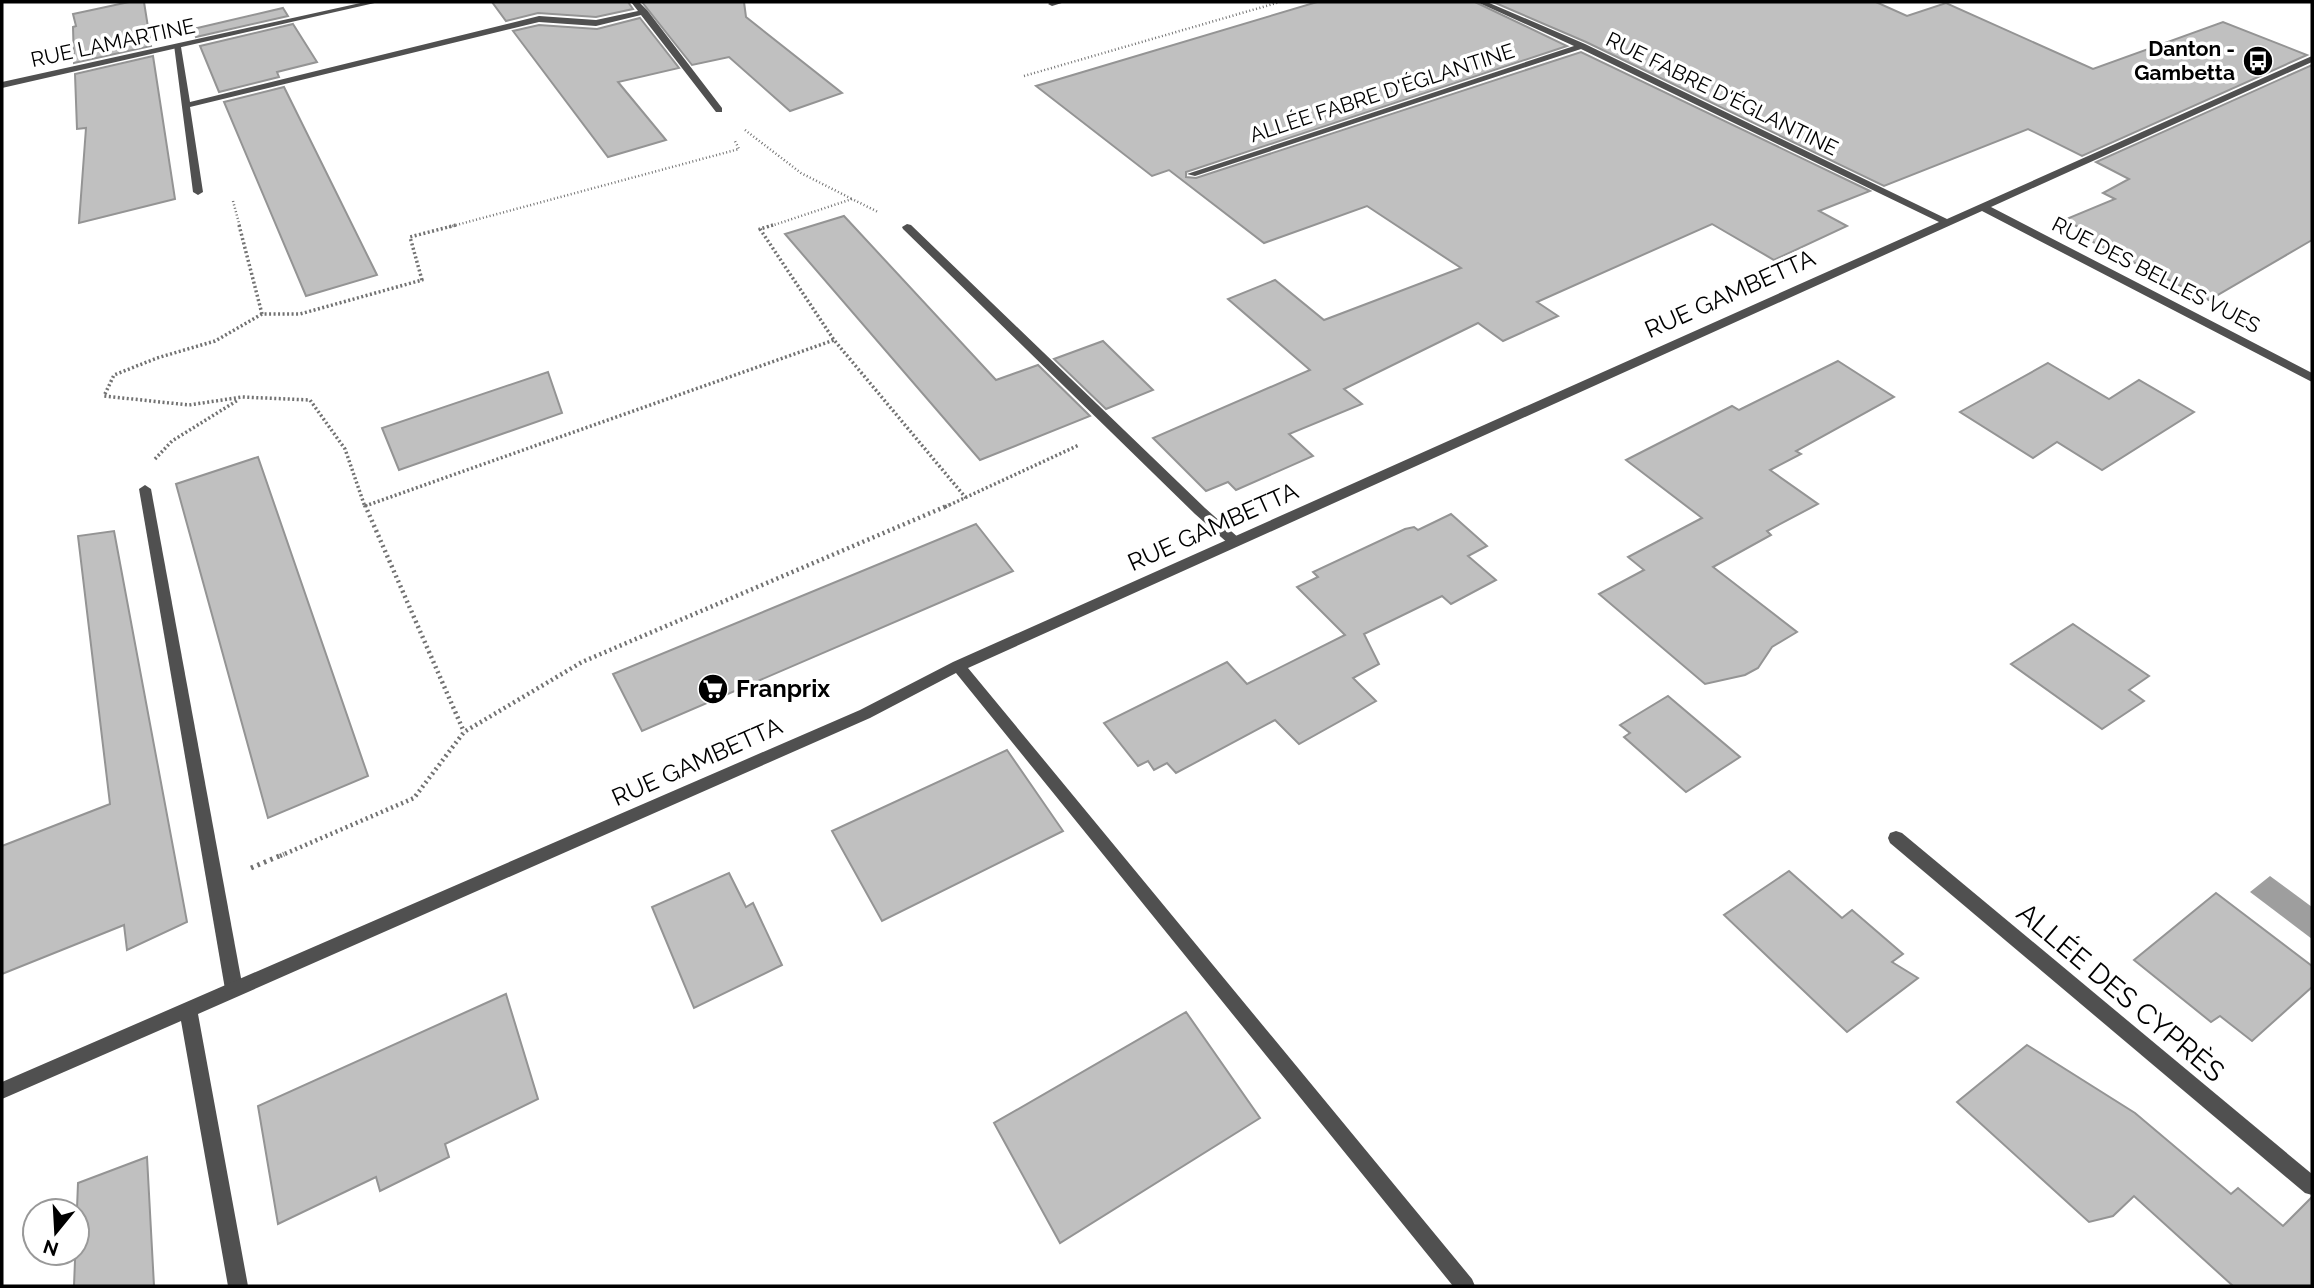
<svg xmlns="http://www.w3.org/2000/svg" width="2314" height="1288" font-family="Raleway,sans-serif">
<rect width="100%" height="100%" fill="#fff"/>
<polygon fill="#9e9e9e" points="2270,876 2312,907 2312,939 2250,892"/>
<g fill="#c0c0c0" stroke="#949494" stroke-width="2">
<polygon points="129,2 144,2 151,46 74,63 73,27 76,26 73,14"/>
<polygon points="492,2 628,2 633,9 596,17 538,13 506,21"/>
<polygon points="642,2 744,2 746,17 842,93 790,111 729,57 692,65"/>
<polygon points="1317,2 1475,2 1567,46 1186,172 1186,177 1196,178 1581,52 1870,191 1819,211 1847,226 1774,260 1712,224 1537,302 1558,316 1503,341 1478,323 1344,389 1362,404 1289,434 1313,456 1236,490 1228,482 1206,491 1153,438 1310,370 1228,299 1275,280 1324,320 1461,268 1367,206 1264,243 1169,170 1152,176 1036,86"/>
<polygon points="1493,2 1876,2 1907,16 1946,3 2093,69 2223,22 2307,55 2082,156 2028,129 1884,186 1586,42"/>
<polygon points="283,8 288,16 196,37 193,29"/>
<polygon points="640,18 679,68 618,82 666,140 608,157 513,31 539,25 597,29"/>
<polygon points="293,24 317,62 277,72 279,77 219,92 200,46"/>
<polygon points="153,56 175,199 79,223 86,128 77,129 75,74"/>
<polygon points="2312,65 2312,240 2209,300 2085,238 2093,234 2064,220 2115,199 2103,193 2129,179 2096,162"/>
<polygon points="284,87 377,275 306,296 224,102"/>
<polygon points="844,216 996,380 1038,365 1090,416 980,460 785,234"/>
<polygon points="1103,341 1153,390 1106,409 1054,359"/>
<polygon points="1838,361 1894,397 1796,451 1801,454 1770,470 1818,504 1767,531 1771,535 1713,567 1797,632 1772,647 1758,668 1745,675 1705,684 1599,594 1644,570 1628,557 1702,518 1626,460 1732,406 1739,410"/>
<polygon points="2048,363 2109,399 2139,380 2194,412 2102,470 2057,442 2033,458 1960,412"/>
<polygon points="548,372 562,413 399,470 382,428"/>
<polygon points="258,457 368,776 268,818 176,484"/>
<polygon points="1451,514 1487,546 1468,556 1496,580 1451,604 1442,596 1364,634 1379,664 1353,678 1376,701 1299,744 1275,720 1176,773 1167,763 1154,770 1148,761 1138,766 1104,723 1227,662 1247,684 1345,635 1297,587 1318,577 1313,572 1405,529 1414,527 1418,530"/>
<polygon points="976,524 1013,571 642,731 613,674"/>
<polygon points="114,531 187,922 127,950 124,925 2,974 2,846 110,804 78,536"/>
<polygon points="2073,624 2149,676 2129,690 2144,701 2102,729 2011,664"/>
<polygon points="1668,696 1740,757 1686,792 1624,737 1630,733 1620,725"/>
<polygon points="1007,750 1063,831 882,921 832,831"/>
<polygon points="1789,871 1842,918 1852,910 1903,954 1892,962 1918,978 1847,1032 1724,915"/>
<polygon points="729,873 746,907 753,903 782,965 694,1008 652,907"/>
<polygon points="2216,893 2312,966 2312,987 2252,1041 2220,1016 2211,1022 2134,960"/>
<polygon points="506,994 538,1099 445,1144 449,1157 380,1191 376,1177 278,1224 258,1106"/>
<polygon points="1186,1012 1260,1118 1060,1243 994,1123"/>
<polygon points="2027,1045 2135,1113 2231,1194 2238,1188 2283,1226 2312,1197 2312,1286 2233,1286 2134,1196 2113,1216 2089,1222 1957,1102"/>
<polygon points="147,1157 154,1286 74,1286 78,1183"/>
</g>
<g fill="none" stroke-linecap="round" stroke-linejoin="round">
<g stroke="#727272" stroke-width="2.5" stroke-dasharray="1 2.5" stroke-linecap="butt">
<polyline points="1024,76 1280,2"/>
<polyline points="745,130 801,173 852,199"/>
<polyline points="233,201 240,227"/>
<polyline points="449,227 739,149 734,139"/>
<polyline points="768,227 852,199 878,212"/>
</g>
<g stroke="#727272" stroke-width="3.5" stroke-dasharray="2 2.5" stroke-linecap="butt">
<polyline points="239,225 262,314 300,314 422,280 410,237 456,225"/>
<polyline points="773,225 760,229 834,340 966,498"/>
<polyline points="262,314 215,341 157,358 114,375 104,396 189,405 242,397 310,400 345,449 365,507"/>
<polyline points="155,459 172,441 238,400"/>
<polyline points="365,506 834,340"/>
<polyline points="945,507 1079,445"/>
</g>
<g stroke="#727272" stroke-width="4.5" stroke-dasharray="2 3.5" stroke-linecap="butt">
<polyline points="365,505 464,732"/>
<polyline points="280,856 414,798 464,732 582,662 949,505"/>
</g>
<polyline stroke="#727272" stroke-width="5" stroke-dasharray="2.5 4.5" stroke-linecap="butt" points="251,868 284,854"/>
<g fill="#505050" fill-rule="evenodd">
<polygon points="631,2 639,2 647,10 722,108 722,112 716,112 641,15 596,26 539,22 190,107 203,192 198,195 193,192 174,45 181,47 190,102 539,16 596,20 638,11"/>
<polygon points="907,224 911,225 1205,508 1240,539 1242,542 1240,545 1230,545 1195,514 903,229 902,227"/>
<polygon points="145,485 151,489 243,989 240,994 234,997 228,994 225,989 139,489"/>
</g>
<g fill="#505050" fill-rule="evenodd">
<polygon points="365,2 379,2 2,88 2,82"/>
<polygon points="1051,2 1065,2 1052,6 1048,4"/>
<polygon points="1477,2 1487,2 1585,44 1947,219 2312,56 2312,62 1991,207 2312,373 2312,382 1982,211 968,668 1472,1279 1475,1286 1453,1286 956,673 870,718 198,1014 248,1286 228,1286 181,1021 2,1099 2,1082 860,710 953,662 1939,222 1581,49 1195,176 1187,174 1574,46"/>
<polygon points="1896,831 1902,833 2312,1174 2312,1195 2305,1193 1890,843 1888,838 1890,833"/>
</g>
</g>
<defs>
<g id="bus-disc" transform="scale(1.575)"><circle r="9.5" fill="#000" stroke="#fff"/><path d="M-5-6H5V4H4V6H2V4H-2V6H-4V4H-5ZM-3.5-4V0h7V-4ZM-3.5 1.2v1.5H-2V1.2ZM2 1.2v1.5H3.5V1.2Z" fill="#fff"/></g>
<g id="supermarket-disc" transform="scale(1.575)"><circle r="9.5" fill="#000" stroke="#fff"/><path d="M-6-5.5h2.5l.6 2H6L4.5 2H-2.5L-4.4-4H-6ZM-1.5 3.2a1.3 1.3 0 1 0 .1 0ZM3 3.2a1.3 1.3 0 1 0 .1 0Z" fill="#fff"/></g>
</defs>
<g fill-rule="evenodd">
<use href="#bus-disc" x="2258" y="61"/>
<use href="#supermarket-disc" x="713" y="689"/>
</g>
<g text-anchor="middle" stroke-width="7" stroke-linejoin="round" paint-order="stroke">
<g font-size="21" fill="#000" stroke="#fff">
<text transform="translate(113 43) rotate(-12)" y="7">RUE LAMARTINE</text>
<text transform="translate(1382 93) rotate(-18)" y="7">ALLÉE FABRE D'ÉGLANTINE</text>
<text transform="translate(1722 94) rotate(26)" y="7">RUE FABRE D'ÉGLANTINE</text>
<text transform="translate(2156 275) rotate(27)" y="7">RUE DES BELLES VUES</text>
</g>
<g font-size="21" font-weight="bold" fill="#000" stroke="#fff" text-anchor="end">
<text x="2235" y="56">Danton -<tspan x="2235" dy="24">Gambetta</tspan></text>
</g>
<g font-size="24" fill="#000" stroke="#fff">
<text transform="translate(1730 294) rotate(-24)" y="8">RUE GAMBETTA</text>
<text transform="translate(1213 527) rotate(-24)" y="8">RUE GAMBETTA</text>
<text transform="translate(697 762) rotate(-24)" y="8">RUE GAMBETTA</text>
</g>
<g font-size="24" font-weight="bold" fill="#000" stroke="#fff" text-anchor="start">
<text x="736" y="697">Franprix</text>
</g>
<g font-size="28" fill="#000" stroke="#fff">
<text transform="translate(2121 992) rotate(40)" y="10">ALLÉE DES CYPRÈS</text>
</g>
</g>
<rect width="2314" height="1288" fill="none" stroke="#000000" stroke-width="7"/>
<g transform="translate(56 1232) rotate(198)"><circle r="33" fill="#ffffff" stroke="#999999" stroke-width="2"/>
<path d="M0-5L12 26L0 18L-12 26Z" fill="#000000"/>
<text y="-10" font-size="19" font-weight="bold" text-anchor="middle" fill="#000000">N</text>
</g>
</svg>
